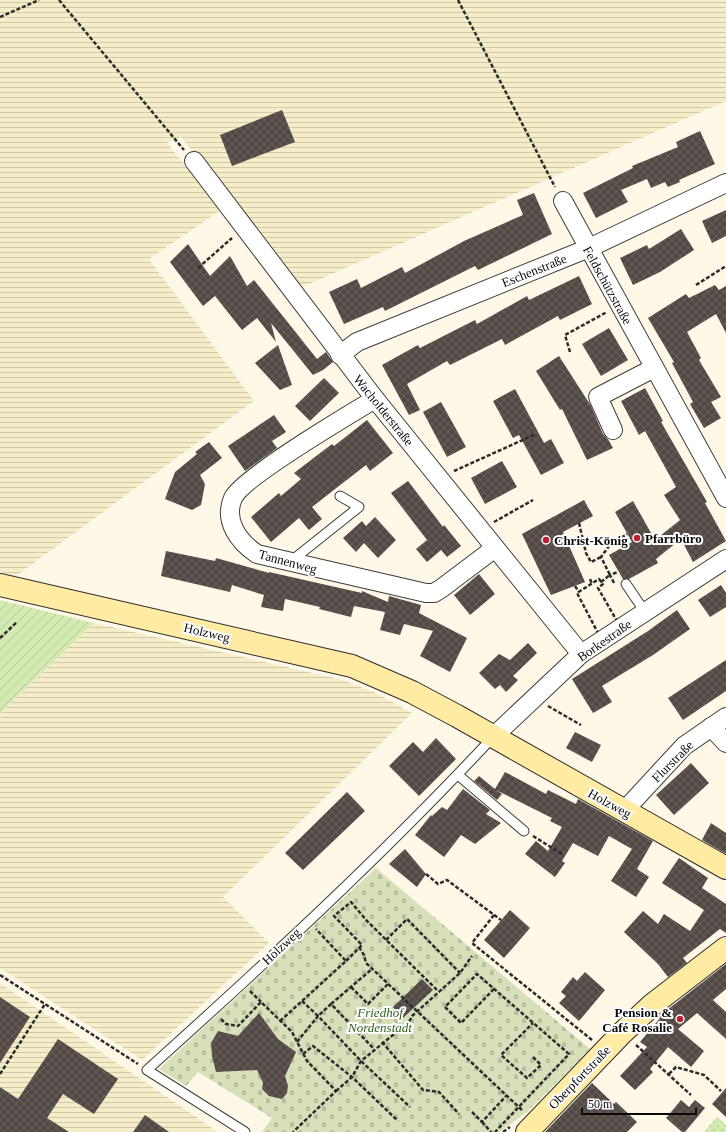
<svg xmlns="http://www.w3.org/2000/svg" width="726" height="1132" font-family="'Times New Roman',serif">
<defs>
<pattern id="farmland-rules" width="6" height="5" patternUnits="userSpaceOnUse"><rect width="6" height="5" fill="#f5edc7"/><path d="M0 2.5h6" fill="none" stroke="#d1caaa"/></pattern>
<pattern id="grass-dots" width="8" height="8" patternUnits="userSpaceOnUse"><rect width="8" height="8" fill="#d3eab0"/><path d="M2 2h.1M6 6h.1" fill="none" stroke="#b4c796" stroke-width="1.8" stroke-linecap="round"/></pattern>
<pattern id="cemetery-stones" width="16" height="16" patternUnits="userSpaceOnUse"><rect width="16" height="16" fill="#d7e0b9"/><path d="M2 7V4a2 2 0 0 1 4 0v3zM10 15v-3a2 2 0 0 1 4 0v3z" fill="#b7bf9e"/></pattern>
<pattern id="garden-furrows" width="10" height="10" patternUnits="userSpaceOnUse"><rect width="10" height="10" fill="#d3eab0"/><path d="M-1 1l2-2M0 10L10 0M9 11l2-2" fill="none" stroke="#b4c796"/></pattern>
<pattern id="building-cross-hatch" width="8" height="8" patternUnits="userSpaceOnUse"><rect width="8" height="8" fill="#534a46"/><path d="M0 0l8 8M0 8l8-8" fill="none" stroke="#67605c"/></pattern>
</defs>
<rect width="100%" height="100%" fill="#fff8e7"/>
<g fill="url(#farmland-rules)">
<polygon points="0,0 726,0 726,101 300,288 181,137 167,143 221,210 149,259 254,401 16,576 0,572"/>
<polygon points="94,623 343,680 378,694 412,713 223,897 269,943 142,1060 0,968 0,713"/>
<polygon points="0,983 218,1132 0,1132"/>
</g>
<polygon fill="url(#grass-dots)" points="717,1117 726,1125 726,1132 704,1132"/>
<polygon fill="url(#cemetery-stones)" points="376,868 590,1049 528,1111 500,1132 262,1132 272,1118 198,1072 186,1086 159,1069"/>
<polygon fill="url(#garden-furrows)" points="0,600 94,623 0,713"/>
<g fill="url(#building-cross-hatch)">
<polygon points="282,110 295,142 232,166 220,135"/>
<polygon points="700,131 715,164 679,180 680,182 668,187 665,182 651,188 647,179 621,190 628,202 596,218 583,193 633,168 632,166 678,147 676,142"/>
<polygon points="534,193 552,234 478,270 475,266 385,311 383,307 344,324 329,292 357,279 361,288 402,267 405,273 464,241 523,215 517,200"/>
<polygon points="726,210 726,236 712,243 702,221"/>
<polygon points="681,229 694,250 660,272 633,285 620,258 647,245 649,249"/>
<polygon points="188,244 210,276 230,256 247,286 254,280 317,359 326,352 333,362 323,370 313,375 271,323 276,342 257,318 242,330 215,296 203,306 170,262"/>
<polygon points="579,276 592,304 560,320 558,316 505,345 502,339 450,365 447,361 407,384 420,410 409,415 382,365 418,345 420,348 475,320 477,324 527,296 529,300"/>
<polygon points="715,285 719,290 726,286 726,333 716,314 687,332 701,358 699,360 721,397 711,402 721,418 704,428 690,404 693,402 672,363 674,362 648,318 686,294 689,298"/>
<polygon points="609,328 628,360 601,376 582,344"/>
<polygon points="278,345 292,385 280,390 255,363"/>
<polygon points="559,356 591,406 603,434 608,439 613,448 587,460 562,409 560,410 536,371"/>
<polygon points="324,378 339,393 310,421 295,406"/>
<polygon points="645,388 663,421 661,422 707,502 705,503 726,541 693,562 681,539 656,559 658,563 629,579 623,579 609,555 632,542 615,512 633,501 655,540 680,520 664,495 676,487 645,431 639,435 621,401"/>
<polygon points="515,389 544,443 551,439 564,463 541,475 519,435 513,438 493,401"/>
<polygon points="441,402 466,447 447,457 423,412"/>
<polygon points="274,415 286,432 272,441 277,448 245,471 228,446"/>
<polygon points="367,420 393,453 370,471 366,465 312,507 322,519 309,530 299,518 271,542 251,517 279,493 281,496 301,479 294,473 332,444 334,446"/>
<polygon points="209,442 222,458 200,475 205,484 201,505 192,510 165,499 175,472 197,454 195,452"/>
<polygon points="502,461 517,487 485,504 471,478"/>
<polygon points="408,481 443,527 444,525 461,546 447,557 441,550 427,562 416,549 427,540 391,493"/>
<polygon points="584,500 593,516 563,532 585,582 551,595 522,534"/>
<polygon points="375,517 396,540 378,558 364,543 356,552 343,538 362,521 366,526"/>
<polygon points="166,551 215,561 216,558 269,573 269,572 362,593 362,591 388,602 389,596 421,605 419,613 467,638 450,672 420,656 433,631 404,624 400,635 380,630 385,612 354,606 351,617 319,609 320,607 285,599 283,611 261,607 264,595 232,585 230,592 161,576"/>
<polygon points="479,574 495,594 470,615 454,595"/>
<polygon points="721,585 726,593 726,607 710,617 698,600"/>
<polygon points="677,610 690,629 653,655 602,686 612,702 593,713 572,679 648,631"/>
<polygon points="528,643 537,653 513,676 518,680 506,692 500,685 495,689 479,673 499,654 510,660"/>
<polygon points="726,660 726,691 683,720 668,698"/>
<polygon points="575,732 601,745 592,762 566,748"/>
<polygon points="436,738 456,759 419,796 389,766 413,742 423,752"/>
<polygon points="691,763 709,783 674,815 656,795"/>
<polygon points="505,772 546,794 548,790 576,804 578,799 653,841 637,869 649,877 636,897 611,881 632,849 609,836 598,856 573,843 562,861 565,863 555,877 525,854 536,841 548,851 562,827 550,821 552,818 496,790 502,794 497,800 474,781 479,776 495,789"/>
<polygon points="463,789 490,810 486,814 501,823 475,844 461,835 444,857 415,835 431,815 432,816 442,807 447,810"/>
<polygon points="347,792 365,811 303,870 285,853"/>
<polygon points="711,823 726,833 726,854 702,840"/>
<polygon points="405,849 426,874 417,887 389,864"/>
<polygon points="679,858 708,878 702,888 726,904 726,933 720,929 683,958 687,963 668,977 658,964 624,932 643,911 658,924 664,914 690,931 704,910 662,883"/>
<polygon points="510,910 530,928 504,958 484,940"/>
<polygon points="726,964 726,989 713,1000 726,1012 726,1039 697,1013 678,1029 704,1051 691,1067 668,1047 650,1069 653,1072 635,1090 620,1076 647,1047 640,1042 660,1018 658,1017"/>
<polygon points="585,972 605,990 579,1021 559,1003 566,996 561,992 573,977 577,981"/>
<polygon points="422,979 433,990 403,1018 393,1007"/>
<polygon points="0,997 30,1017 0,1063"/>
<polygon points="259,1013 278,1039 296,1052 285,1076 288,1086 287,1093 282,1099 269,1096 262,1089 263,1083 257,1070 216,1072 212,1056 211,1043 218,1031 238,1036"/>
<polygon points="58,1039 118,1079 94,1114 63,1094 47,1118 69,1132 0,1132 0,1087 18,1099"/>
<polygon points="592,1083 614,1104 616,1102 637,1122 627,1132 545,1132"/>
<polygon points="726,1088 726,1117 712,1104"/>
<polygon points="681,1100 689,1107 695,1100 705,1108 685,1132 682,1132 666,1118"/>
<polygon points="145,1115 169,1132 133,1132"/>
</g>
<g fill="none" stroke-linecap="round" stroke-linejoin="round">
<g stroke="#3d3d3d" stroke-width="11">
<g id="lane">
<polyline points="290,562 359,507 340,496"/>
<polyline points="626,584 645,612"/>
<polyline points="458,775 524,831"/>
<path d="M245 1132 147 1070C266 963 384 854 493 737"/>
</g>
</g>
<g stroke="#3d3d3d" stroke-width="20">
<g id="street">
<polyline points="194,161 375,399 581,654"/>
<polyline points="563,201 726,498"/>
<polyline points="340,355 357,342 589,248 726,183"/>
<path d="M375 399C350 414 242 478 233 498 223 521 239 542 257 554L426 593H434L442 588 495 548"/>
<polyline points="613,430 598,397 654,368"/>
<polyline points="711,727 726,743"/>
<polyline points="494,736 581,654 726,559"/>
<polyline points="624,811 684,746 726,717"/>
</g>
</g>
<g stroke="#2c2c2c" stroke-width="24">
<g id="secondary">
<polyline points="0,585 352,666 412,692 457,716 726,868"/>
<polyline points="527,1132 622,1033 652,1005 726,948"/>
</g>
</g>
<g stroke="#2c2c2c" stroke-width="2.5" stroke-dasharray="4 2" stroke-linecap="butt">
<polyline points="59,0 184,150"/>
<polyline points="458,0 555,187"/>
<polyline points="0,17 39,0"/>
<polyline points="198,268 232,238"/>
<polyline points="696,285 726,266"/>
<polyline points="570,352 565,335 607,312"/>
<polyline points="454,471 536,434"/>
<polyline points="494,522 533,500"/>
<polyline points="579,523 586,553 591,562 601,557"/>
<polyline points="590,579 592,584"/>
<polygon points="599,579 603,584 598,588 617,621 598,633 577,593"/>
<polyline points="601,582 610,575 601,557 609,546 627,534"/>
<polyline points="614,583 610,575 618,572"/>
<polyline points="575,586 579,592"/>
<polyline points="0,638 17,622"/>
<polyline points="548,706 581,725"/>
<polyline points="533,836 562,854"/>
<polyline points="426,874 438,884 447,880 501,920"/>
<polyline points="494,915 472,943 592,1040"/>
<polyline points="386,940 407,919 460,973"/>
<polyline points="359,947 364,955 366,963 523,1111"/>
<polyline points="346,961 362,945 334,916 351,902 367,921 438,991"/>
<polyline points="0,975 138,1064"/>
<polyline points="351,987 368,1004 388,984"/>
<polyline points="494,989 461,1023 445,1007 477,974 569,1054 495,1132"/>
<polyline points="250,991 261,1002"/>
<polyline points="302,1001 318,1016 331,1004 374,1049"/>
<polyline points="331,1004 372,969"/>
<polyline points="221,1019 226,1024 238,1026 261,1002 292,1032 307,1061 336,1091 293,1132"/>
<polyline points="280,1021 346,961 316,929"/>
<polyline points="297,1042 318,1016 361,1061 410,1107"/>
<polyline points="382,1042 423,1090 439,1092 459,1114"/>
<polyline points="636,1045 691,1095"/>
<polyline points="303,1054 313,1046 352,1077 398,1121"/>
<polyline points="533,1057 541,1065 527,1078 501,1055 533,1023"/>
<polyline points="0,1074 45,1004"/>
<polyline points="669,1074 676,1067 704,1075 721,1091"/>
<polyline points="336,1091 352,1077 361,1061 409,1022 412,1016 460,973 472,956"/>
<polyline points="472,1112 482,1122 507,1095"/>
<polyline points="482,1122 491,1132"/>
<polyline points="503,1132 510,1127"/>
</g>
<use href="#lane" stroke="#fff" stroke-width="9"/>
<use href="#street" stroke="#fff" stroke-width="18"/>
<use href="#secondary" stroke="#ffeca2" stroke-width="22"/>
</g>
<g fill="#be1e34" stroke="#fff" stroke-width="1.5">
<circle cx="637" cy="538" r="4"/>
<circle cx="546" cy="540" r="4"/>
<circle cx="680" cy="1019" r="4"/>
</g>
<g text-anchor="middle" stroke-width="4" stroke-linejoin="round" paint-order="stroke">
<g font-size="13" fill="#0a0a0a" stroke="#fff">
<text transform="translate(534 270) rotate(-22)" y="5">Eschenstraße</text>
<text transform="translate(608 285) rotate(61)" y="5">Feldschützstraße</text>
<text transform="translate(384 410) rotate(51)" y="5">Wacholderstraße</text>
<text transform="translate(288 561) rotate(15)" y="5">Tannenweg</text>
<text transform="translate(207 632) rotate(13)" y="5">Holzweg</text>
<text transform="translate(604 640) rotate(-35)" y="5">Borkestraße</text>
<text transform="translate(672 761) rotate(-45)" y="5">Flurstraße</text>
<text transform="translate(610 803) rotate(29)" y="5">Holzweg</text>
<text transform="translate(281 946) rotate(-43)" y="5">Holzweg</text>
<text transform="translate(579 1077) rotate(-46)" y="5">Oberpfortstraße</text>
</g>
<g font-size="13" font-weight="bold" fill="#0a0a0a" stroke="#fff" text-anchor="start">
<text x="645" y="543">Pfarrbüro</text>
<text x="554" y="545">Christ-König</text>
<text x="672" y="1017" text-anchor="end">Pension &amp;<tspan x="672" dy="15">Café Rosalie</tspan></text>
</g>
<g font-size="13" font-style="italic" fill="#2f6319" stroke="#fff">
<text x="380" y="1017">Friedhof<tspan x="380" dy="15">Nordenstadt</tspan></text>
</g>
</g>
<path d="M582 1108v6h114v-6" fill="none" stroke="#0a0a0a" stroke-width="2"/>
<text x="588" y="1108" font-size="12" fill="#0a0a0a" stroke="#ffffff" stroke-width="3" paint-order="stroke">50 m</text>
</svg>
